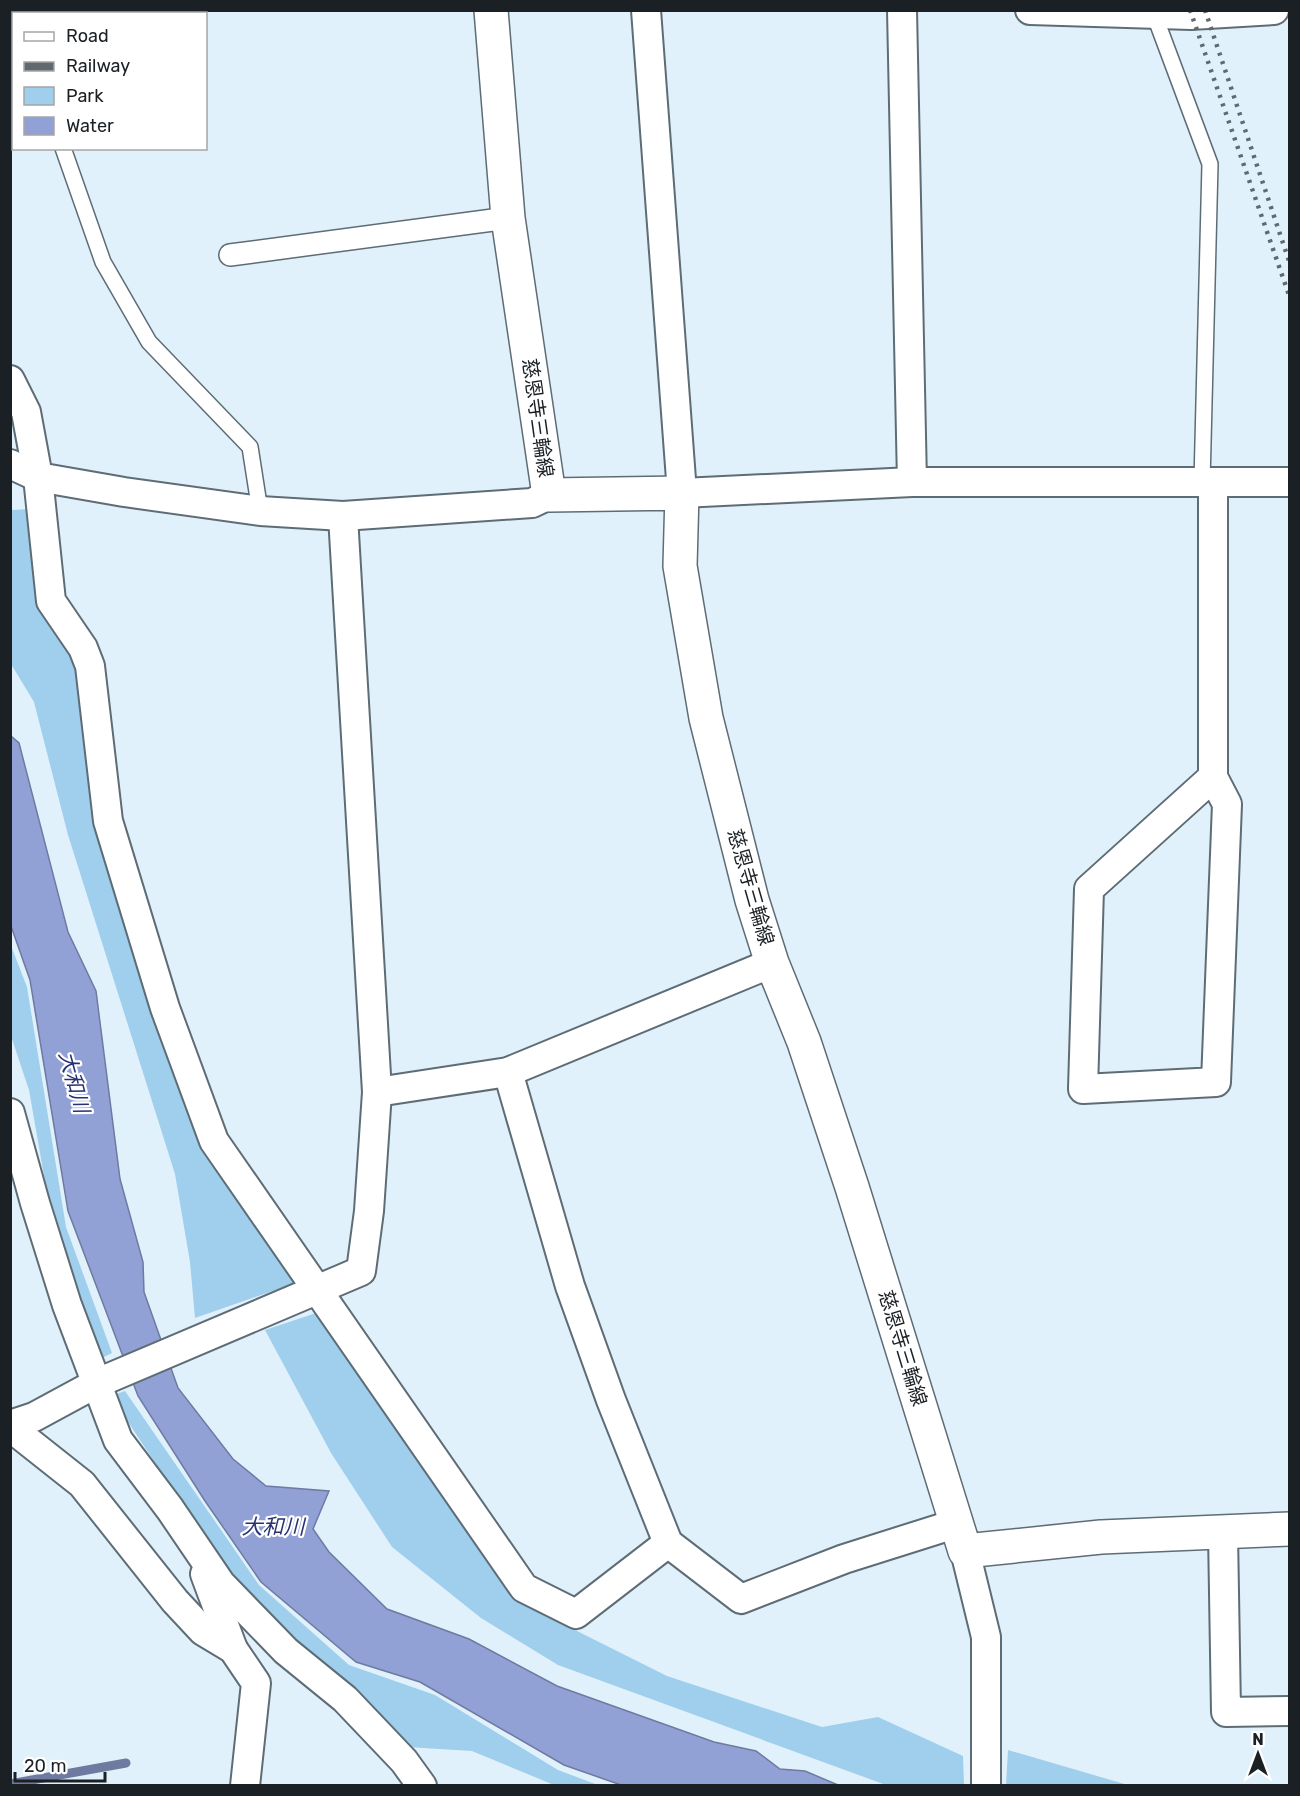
<svg xmlns="http://www.w3.org/2000/svg" width="1300" height="1796" font-family="Rubik,'Noto Sans JP',sans-serif">
<rect width="100%" height="100%" fill="#e1f1fb"/>
<g fill="#9fcfec">
<polygon points="31,509 85,672 201,1140 301,1281 195,1318 190,1262 175,1174 68,835 34,702 11,664 11,510"/>
<polygon points="10,943 27,987 66,1227 112,1353 96,1361 54,1233 29,1090 11,1036"/>
<polygon points="316,1313 516,1597 555,1620 667,1676 822,1727 878,1717 963,1756 964,1785 886,1785 558,1665 481,1618 392,1547 331,1453 265,1330"/>
<polygon points="125,1391 259,1585 349,1665 435,1695 558,1770 598,1785 554,1785 472,1751 407,1747 238,1589 111,1396"/>
<polygon points="1008,1750 1128,1785 1006,1785"/>
</g>
<polygon fill="#92a1d5" stroke="#6e7aa0" stroke-width="1.5" points="11,736 19,743 68,932 96,991 120,1179 143,1262 144,1292 178,1388 233,1459 266,1486 329,1491 313,1529 329,1552 387,1609 469,1639 557,1686 714,1742 756,1751 780,1769 805,1771 838,1785 621,1785 564,1765 420,1682 356,1662 261,1582 205,1501 138,1396 68,1211 30,980 11,926"/>
<g fill="none" stroke-linecap="round" stroke-linejoin="round">
<polyline stroke="#6e7aa0" stroke-width="9" points="10,1784 126,1763"/>
<g stroke="#5e6c75" stroke-width="18">
<g id="service">
<polyline points="56,14 58,10"/>
<polyline points="1154,14 1210,164 1202,482"/>
<polyline points="63,148 103,262 149,342 250,447 260,511"/>
</g>
</g>
<g stroke="#5e6c75" stroke-width="24">
<polyline id="pedestrian" points="230,255 508,218"/>
</g>
<g stroke="#5e6c75" stroke-width="32">
<g id="minor">
<polyline points="646,10 682,493 912,482 1290,482"/>
<polyline points="902,10 912,482"/>
<polyline points="1030,10 1191,15 1274,10"/>
<polyline points="10,380 26,412 38,477 124,492 260,511 343,516 532,503 549,495"/>
<polyline points="10,464 38,477 51,601 83,648 90,666 108,821 165,1008 214,1141 524,1588 576,1614 668,1543"/>
<polyline points="1213,482 1213,777 1227,804 1216,1082 1083,1089 1089,889 1213,777"/>
<polyline points="508,1072 570,1286 611,1400 668,1543 741,1599 844,1559 958,1523"/>
<polyline points="377,1092 508,1072 772,963"/>
<polyline points="10,1113 35,1203 67,1305 118,1440 170,1509 221,1584 286,1651 345,1699 404,1761 422,1786"/>
<polyline points="10,1425 34,1417 95,1384 361,1271 369,1211 377,1092 343,516"/>
<polyline points="10,1427 82,1484 175,1601 203,1631 233,1649 256,1683 245,1786"/>
<polyline points="1223,1533 1226,1712 1290,1711"/>
<polyline points="965,1551 986,1637 986,1786"/>
<polyline points="205,1574 233,1649"/>
</g>
</g>
<g stroke="#5e6c75" stroke-width="36">
<polyline id="secondary" points="491,10 508,218 549,495 682,493 680,566 706,718 752,900 772,963 804,1042 852,1187 965,1551 1101,1537 1290,1529"/>
</g>
<use href="#service" stroke="#fff" stroke-width="15"/>
<use href="#pedestrian" stroke="#fff" stroke-width="21"/>
<use href="#minor" stroke="#fff" stroke-width="28"/>
<use href="#secondary" stroke="#fff" stroke-width="33"/>
<g stroke="#60696f" stroke-width="4.5" stroke-dasharray="3 6" stroke-linecap="butt">
<polyline points="1190,10 1290,298"/>
<polyline points="1205,10 1290,264"/>
</g>
</g>
<g text-anchor="middle" stroke-width="4.5" stroke-linejoin="round" paint-order="stroke">
<g font-size="20" fill="#1b2024" stroke="#fff">
<text transform="translate(538 418) rotate(82)" y="7">慈恩寺三輪線</text>
<text transform="translate(751 887) rotate(74)" y="7">慈恩寺三輪線</text>
<text transform="translate(903 1348) rotate(73)" y="7">慈恩寺三輪線</text>
</g>
<g font-size="21" font-style="italic" fill="#273271" stroke="#fff">
<text transform="translate(74 1082) rotate(75)" y="7">大和川</text>
<text x="273" y="1534">大和川</text>
</g>
</g>
<rect width="1300" height="1796" fill="none" stroke="#1b2024" stroke-width="24"/>
<rect x="12" y="12" width="195" height="138" fill="#ffffff" stroke="#a4a6a7" stroke-width="1.5"/>
<rect x="24" y="32" width="30" height="9" fill="#ffffff" stroke="#a4a6a7" stroke-width="1.5"/>
<text x="66" y="42" font-size="18" fill="#1b2024">Road</text>
<rect x="24" y="62" width="30" height="9" fill="#60696f" stroke="#a4a6a7" stroke-width="1.5"/>
<text x="66" y="72" font-size="18" fill="#1b2024">Railway</text>
<rect x="24" y="87" width="30" height="18" fill="#9fcfec" stroke="#a4a6a7" stroke-width="1.5"/>
<text x="66" y="102" font-size="18" fill="#1b2024">Park</text>
<rect x="24" y="117" width="30" height="18" fill="#92a1d5" stroke="#a4a6a7" stroke-width="1.5"/>
<text x="66" y="132" font-size="18" fill="#1b2024">Water</text>
<g transform="translate(1258 1754)" stroke="#ffffff" stroke-width="4.5" paint-order="stroke">
<path d="M0-4.5L10 22L0 15L-10 22Z" fill="#1b2024"/>
<text y="-9" font-size="16" font-weight="bold" text-anchor="middle" fill="#1b2024">N</text>
</g>
<path d="M15 1772v9h90v-9" fill="none" stroke="#1b2024" stroke-width="3"/>
<text x="24" y="1772" font-size="18" fill="#1b2024" stroke="#ffffff" stroke-width="4.5" paint-order="stroke">20 m</text>
</svg>
